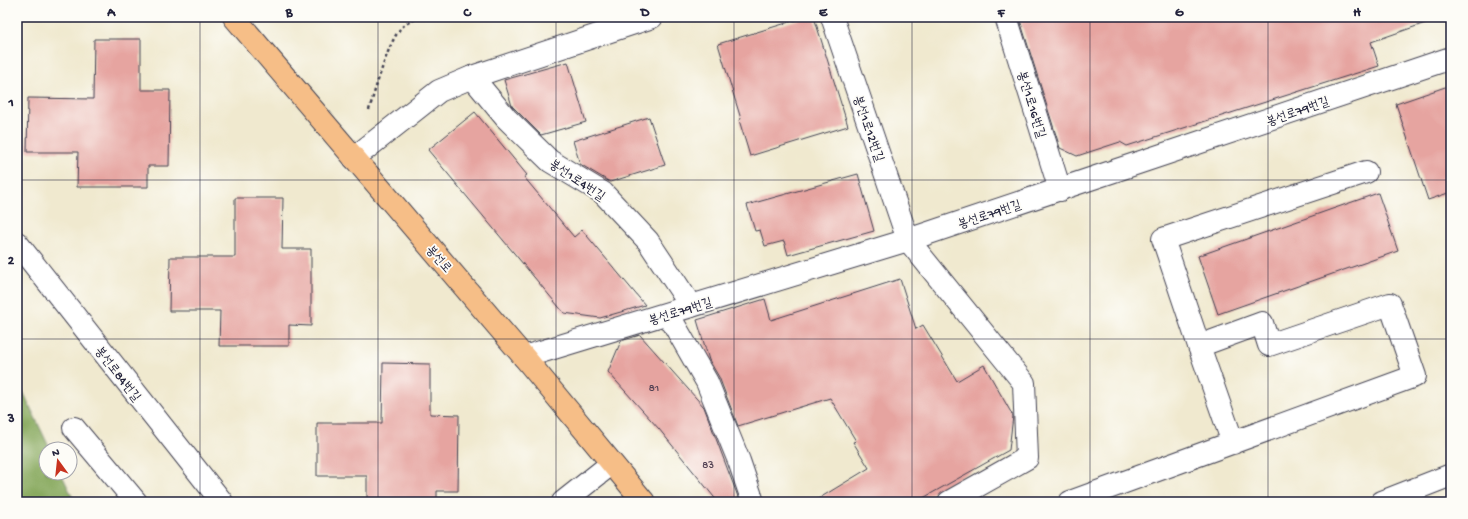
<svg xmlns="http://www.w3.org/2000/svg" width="1468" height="519" font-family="'Gochi Hand','Poor Story',sans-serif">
<rect width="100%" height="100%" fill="#fdfcf7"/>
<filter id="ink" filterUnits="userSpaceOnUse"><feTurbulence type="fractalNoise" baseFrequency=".025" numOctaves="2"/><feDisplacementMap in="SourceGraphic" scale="8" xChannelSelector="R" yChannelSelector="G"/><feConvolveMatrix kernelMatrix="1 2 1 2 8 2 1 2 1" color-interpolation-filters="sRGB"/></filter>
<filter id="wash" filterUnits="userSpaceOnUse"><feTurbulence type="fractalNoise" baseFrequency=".012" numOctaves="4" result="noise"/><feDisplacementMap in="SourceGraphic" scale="16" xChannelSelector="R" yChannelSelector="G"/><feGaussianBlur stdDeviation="0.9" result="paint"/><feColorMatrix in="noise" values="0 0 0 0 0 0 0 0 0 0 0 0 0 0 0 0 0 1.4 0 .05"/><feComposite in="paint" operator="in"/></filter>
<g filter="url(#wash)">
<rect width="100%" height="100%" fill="#f0e9cf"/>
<polygon fill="#87a95d" stroke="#54664c" points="17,379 50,449 46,449 46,473 61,473 75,502 17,502"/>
<g id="blocks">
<g fill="#e6a4a0">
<polygon points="806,17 814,17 848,126 750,156 739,120 741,119 718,44"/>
<polygon points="1019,17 1430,17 1431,21 1371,42 1379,66 1127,146 1120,142 1077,156 1060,148"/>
<polygon points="94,39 141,39 141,90 170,90 169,166 148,166 148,187 77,187 78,152 27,152 28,98 93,99"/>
<polygon points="568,62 586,122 541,135 512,106 504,80"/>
<polygon points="1451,85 1451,192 1428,200 1396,104"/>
<polygon points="475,112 527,175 524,177 574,237 582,230 645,305 600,318 564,313 428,150"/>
<polygon points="649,117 665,165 610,182 580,164 573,141"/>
<polygon points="858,174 874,231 788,255 784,241 765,246 760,230 755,231 747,205"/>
<polygon points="1378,193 1398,251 1218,314 1198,256"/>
<polygon points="235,198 283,198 282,249 311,249 311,326 289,325 289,346 219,346 220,311 169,311 170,257 235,257"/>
<polygon points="900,279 916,329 923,325 957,381 984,365 1013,416 1009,450 916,502 813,502 869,468 853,442 856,441 830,398 738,426 719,377 709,360 697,320 765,299 771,320"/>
<polygon points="640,335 704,407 740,502 718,502 659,429 608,372 621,341"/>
<polygon points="383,363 430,364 430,414 459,415 458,491 437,491 437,502 367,502 367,476 317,476 317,423 382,423"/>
</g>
</g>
</g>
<g filter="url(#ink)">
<use href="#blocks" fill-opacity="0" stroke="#414051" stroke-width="1"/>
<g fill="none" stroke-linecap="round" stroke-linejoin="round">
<g stroke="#414051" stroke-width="24">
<g id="minor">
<polyline points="832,17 908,240 1024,383 1027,458 949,502"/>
<polyline points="1006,17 1060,190"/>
<polyline points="472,77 506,118 550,161 603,193 648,241 691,306"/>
<polyline points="354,158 439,91 472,77 652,17"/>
<polyline points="17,243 222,502"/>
<polyline points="668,314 707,382 739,461 753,502"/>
<polyline points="1199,346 1163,239 1366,172"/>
<polyline points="524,357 908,240 1451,58"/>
<polyline points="74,428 136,502"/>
<polyline points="563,502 611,464"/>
<polyline points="1070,502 1415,376 1390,304 1269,345 1262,323 1199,346 1233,443"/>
<polyline points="1382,502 1451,475"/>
</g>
</g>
<g stroke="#414051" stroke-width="24">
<polyline id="major" points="234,17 524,357 644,502"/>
</g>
<path stroke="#414051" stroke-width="2.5" stroke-dasharray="3 3" stroke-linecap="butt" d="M369 110C375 91 388 42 401 28 407 22 415 19 423 17"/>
<use href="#minor" stroke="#fff" stroke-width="22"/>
<use href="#major" stroke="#f6be87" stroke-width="22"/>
</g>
</g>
<path fill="none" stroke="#22223b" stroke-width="1" stroke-opacity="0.55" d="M200 17V502M378 17V502M556 17V502M734 17V502M912 17V502M1090 17V502M1268 17V502M17 180H1451M17 339H1451"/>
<g text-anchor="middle" stroke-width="3.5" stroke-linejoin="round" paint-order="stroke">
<g font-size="11" fill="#534254">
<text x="654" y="391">81</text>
<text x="708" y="468">83</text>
</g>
<g font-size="13" fill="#22223b" stroke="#fdfcf7">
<text transform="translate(1033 104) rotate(73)" y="5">봉선1로16번길</text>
<text transform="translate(1297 110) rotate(-19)" y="5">봉선로79번길</text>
<text transform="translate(870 128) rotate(71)" y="5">봉선1로12번길</text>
<text transform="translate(578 179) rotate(34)" y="5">봉선1로4번길</text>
<text transform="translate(989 213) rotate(-18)" y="5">봉선로79번길</text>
<text transform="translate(440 258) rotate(49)" y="5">봉선로</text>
<text transform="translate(680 310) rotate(-17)" y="5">봉선로79번길</text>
<text transform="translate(119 373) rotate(52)" y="5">봉선로84번길</text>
</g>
</g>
<rect width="1468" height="519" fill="none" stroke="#fdfcf7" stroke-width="44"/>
<g transform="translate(58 461) rotate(345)"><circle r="19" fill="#fdfcf7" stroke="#a5a5ac"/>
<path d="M0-3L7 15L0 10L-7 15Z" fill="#c8321e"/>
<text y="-6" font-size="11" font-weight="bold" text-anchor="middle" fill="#22223b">N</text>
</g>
<rect x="22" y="22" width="1424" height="475" fill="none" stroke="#22223b" stroke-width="1.5"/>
<g font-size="13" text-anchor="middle" font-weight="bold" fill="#22223b">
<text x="111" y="16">A</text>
<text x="289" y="16">B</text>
<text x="467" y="16">C</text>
<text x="645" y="16">D</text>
<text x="823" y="16">E</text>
<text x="1001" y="16">F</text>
<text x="1179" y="16">G</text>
<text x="1357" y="16">H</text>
<text x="11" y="106">1</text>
<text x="11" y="264">2</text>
<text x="11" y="422">3</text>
</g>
</svg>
